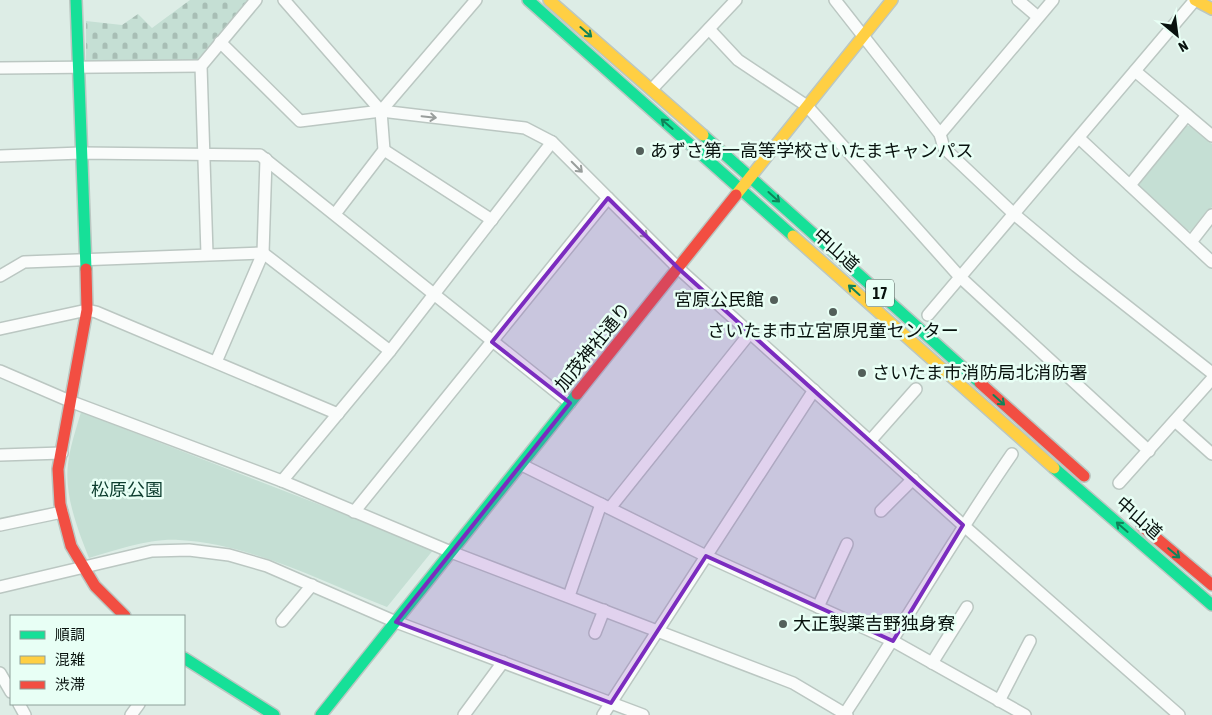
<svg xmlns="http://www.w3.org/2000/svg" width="1212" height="715" font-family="'Asap Condensed','Noto Sans JP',sans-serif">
<defs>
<pattern id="cemetery-stones" width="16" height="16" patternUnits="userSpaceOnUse" patternTransform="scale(1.25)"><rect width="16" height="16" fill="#c5dfd4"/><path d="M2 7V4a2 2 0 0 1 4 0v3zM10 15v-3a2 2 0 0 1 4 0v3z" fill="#a8beb5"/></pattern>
</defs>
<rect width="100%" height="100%" fill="#ddede6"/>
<polygon fill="url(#cemetery-stones)" points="190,0 249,0 200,60 86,64 86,21 122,25 138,14 152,28"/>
<g fill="#c5dfd4">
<polygon points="1184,126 1190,126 1212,144 1212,207 1192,231 1186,230 1138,186 1139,179"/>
<path d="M81 412 434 549 387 607C321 581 251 544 179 540 151 538 116 550 89 558 78 530 64 495 68 464 70 447 76 429 81 412Z"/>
</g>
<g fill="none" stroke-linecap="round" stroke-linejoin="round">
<g stroke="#bbc7c2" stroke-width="14">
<g id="street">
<polyline points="284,0 381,111 384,150 335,214"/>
<polyline points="835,0 940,134 944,148 1014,214 1076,266 1212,373"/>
<polyline points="1018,0 1038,17"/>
<polyline points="709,29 738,60 807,106 960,277 1149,451"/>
<polyline points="220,42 300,121 381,111 525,128 552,142 678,268 963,525 1179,715"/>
<polyline points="0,68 201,66"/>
<polyline points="1135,71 1212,136"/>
<polyline points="652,89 736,0"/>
<polyline points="381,111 476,0"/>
<polyline points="940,134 1053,0"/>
<polyline points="1079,138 1212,262"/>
<polyline points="384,150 492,220"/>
<polyline points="0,156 81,153 260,155 570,403"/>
<polyline points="1130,185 1187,115"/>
<polyline points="1191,242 1212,215"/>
<polyline points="207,254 201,66 256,0"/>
<polyline points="0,276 24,262 263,253 390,351"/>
<polyline points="928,315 1195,0"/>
<polyline points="0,329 87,310 96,312 338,414"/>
<polyline points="216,362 263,253 266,159"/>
<polyline points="0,371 72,402 282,481 451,552 793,683 847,715"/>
<polyline points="1175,421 1212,454"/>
<polyline points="870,441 916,389"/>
<polyline points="0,455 62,453"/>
<polyline points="522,465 706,556 893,641 1025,715"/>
<polyline points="282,481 390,351 552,142"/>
<polyline points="1119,483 1212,379"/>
<polyline points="610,508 750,333"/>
<polyline points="881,511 913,479"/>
<polyline points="354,512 608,198"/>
<polyline points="0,525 62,512"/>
<polyline points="0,587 152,551 189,550 229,555 267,566 396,622 643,715"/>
<polyline points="569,596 601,504"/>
<polyline points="818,607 847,544"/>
<polyline points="282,621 312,585"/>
<polyline points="595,633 604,610"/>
<polyline points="932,663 967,607"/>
<polyline points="0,673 11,692"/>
<polyline points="999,701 1030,641"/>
<polyline points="19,704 25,715"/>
<polyline points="131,715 139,704"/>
<polyline points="464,715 503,662"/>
<polyline points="603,715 814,390"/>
<path d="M844 715C901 629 953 539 1012 454"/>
</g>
</g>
<g stroke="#bbc7c2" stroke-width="14">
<g id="fast">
<polyline points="76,0 86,269"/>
<polyline points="528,0 793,236"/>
<polyline points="703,135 980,383"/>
<polyline points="1054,468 1212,605"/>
<polyline points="184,658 274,715"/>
<polyline points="321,715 577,394"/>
</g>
</g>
<g stroke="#bbc7c2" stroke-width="14">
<g id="slow">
<polyline points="549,0 703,135"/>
<polyline points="1195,0 1212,9"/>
<polyline points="736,195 892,0"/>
<polyline points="793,236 1054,468"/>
</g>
</g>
<g stroke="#bbc7c2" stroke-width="14">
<g id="jam">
<polyline points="86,269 87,310 58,469 60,504 71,546 95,586 125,616"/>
<polyline points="980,383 1084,476"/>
<polyline points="577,394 736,195"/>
<polyline points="1142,526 1212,585"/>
</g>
</g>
<use href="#street" stroke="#fafcfb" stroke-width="11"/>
<use href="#fast" stroke="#16e098" stroke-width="11"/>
<use href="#slow" stroke="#ffcf43" stroke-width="11"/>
<use href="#jam" stroke="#f24e42" stroke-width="11"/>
</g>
<defs><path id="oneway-shaft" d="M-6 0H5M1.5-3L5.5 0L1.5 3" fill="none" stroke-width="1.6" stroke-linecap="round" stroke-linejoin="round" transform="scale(1.25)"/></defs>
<g stroke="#10835a">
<use href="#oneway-shaft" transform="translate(586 32) rotate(41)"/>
<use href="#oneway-shaft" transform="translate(667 124) rotate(-139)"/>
<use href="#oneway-shaft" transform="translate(774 197) rotate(42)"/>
<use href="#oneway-shaft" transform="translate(854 290) rotate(-138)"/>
<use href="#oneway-shaft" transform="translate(999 400) rotate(42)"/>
<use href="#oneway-shaft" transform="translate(1122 527) rotate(-139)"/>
<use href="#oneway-shaft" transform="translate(1174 553) rotate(40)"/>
</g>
<g stroke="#999e9c">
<use href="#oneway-shaft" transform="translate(429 117) rotate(6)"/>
<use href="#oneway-shaft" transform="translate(577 167) rotate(45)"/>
<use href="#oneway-shaft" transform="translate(642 232) rotate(45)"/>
</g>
<path fill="#7b2cbf" fill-opacity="0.2" stroke="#7b2cbf" stroke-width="4" stroke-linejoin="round" d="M608 198 678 268 963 525 893 641 706 556 611 703 396 622 570 403 492 342Z"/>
<g fill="#535f5a" stroke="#e8fff5" stroke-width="2">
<circle cx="640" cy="151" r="5"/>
<circle cx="774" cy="300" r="5"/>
<circle cx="833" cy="312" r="5"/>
<circle cx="862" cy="373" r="5"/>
<circle cx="783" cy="624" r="5"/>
</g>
<g text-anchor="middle" stroke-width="5" stroke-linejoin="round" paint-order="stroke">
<rect fill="#e8fff5" stroke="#4b5953" stroke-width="1" x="866" y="279.5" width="28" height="27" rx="4"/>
<g font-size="16" font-weight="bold" fill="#08120e">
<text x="880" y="299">17</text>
</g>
<g font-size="18" fill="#08120e" stroke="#e8fff5" text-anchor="start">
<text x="650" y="157">あずさ第一高等学校さいたまキャンパス</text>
<text x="764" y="306" text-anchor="end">宮原公民館</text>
<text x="833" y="337" text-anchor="middle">さいたま市立宮原児童センター</text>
<text x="872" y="379">さいたま市消防局北消防署</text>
<text x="793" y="630">大正製薬吉野独身寮</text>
</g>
<g font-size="18" fill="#08120e" stroke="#e8fff5">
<text transform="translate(836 250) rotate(42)" y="6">中山道</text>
<text transform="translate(593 347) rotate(-51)" y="6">加茂神社通り</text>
<text transform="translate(1139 518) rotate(41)" y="6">中山道</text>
</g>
<g font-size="18" fill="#0c3d2e" stroke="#e8fff5">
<text x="127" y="496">松原公園</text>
</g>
</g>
<rect x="10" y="615" width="175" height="90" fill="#e8fff5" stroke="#8ea099"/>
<rect x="20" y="631" width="25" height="8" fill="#16e098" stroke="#8ea099"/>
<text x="55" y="640" font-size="15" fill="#08120e">順調</text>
<rect x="20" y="656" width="25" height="8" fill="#ffcf43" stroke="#8ea099"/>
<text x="55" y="665" font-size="15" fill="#08120e">混雑</text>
<rect x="20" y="681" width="25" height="8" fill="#f24e42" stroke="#8ea099"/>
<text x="55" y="690" font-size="15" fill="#08120e">渋滞</text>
<g transform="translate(1177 35) rotate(151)" stroke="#e8fff5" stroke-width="4" paint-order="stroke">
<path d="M0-4L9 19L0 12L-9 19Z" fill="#08120e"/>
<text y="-8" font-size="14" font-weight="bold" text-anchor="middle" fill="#08120e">N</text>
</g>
</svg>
